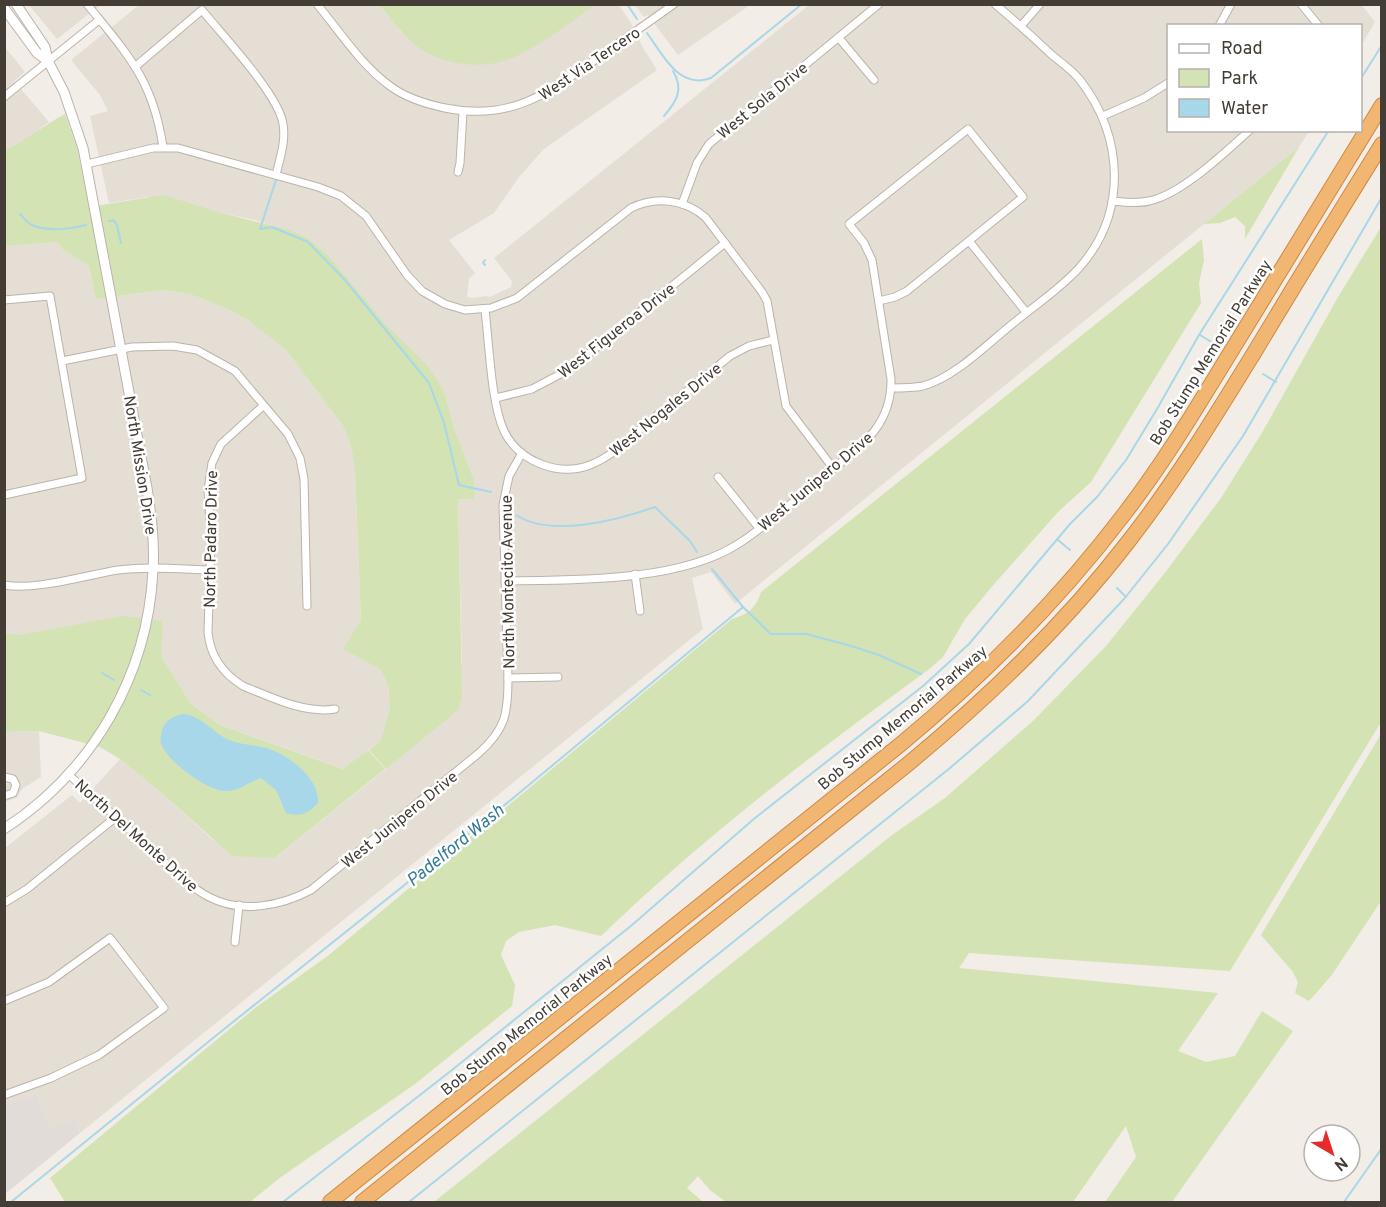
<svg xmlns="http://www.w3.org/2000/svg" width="1386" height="1207" font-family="Overpass,sans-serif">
<rect width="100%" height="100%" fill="#f2ede7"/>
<g fill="#e5ded5">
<polygon points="1361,4 1375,22 1361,46 1360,26 1168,26 1168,130 1309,131 1299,147 735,604 711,572 692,578 703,629 80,1133 74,1119 50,1128 36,1094 5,1106 5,848 72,795 80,803 120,759 164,795 214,841 274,858 386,769 462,665 458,499 475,499 474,480 455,431 443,389 386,326 328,255 309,239 255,220 147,197 109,203 90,116 108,111 100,95 71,60 139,5 379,5 403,34 571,21 594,5 619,5 631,23 642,46 657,70 544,149 519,177 494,213 449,240 475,273 469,279 467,297 474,298 485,296 490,297 511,287 512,281 494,258 809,5"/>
<polygon points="29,5 100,5 57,39"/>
<polygon points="635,5 750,5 678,55 648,15 644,17"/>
<polygon points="4,46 25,72 14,81 49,122 23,141 5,151"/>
<polygon points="58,242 63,250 89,266 96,299 162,290 190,294 228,309 248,320 286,350 343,426 351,446 355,470 361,620 344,649 380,669 388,685 390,707 381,740 344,769 220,725 191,704 161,656 52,630 19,635 5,632 4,246"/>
<polygon points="39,731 41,777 22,789 17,798 4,802 4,732"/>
</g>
<polygon fill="#e1dcd8" points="36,1094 50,1128 74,1119 80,1133 5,1194 5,1106"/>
<g fill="#d3e3b3">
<path d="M379 5H594C572 22 527 56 500 62 475 68 446 64 424 51 405 39 393 21 379 5Z"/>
<path d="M65 114 77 148 89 207 163 195 218 212 289 230 309 239 328 255 387 326 426 364 443 389 455 431 474 480 475 499H458L462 696 458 710 386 769 369 750 381 740 390 707 388 685 380 669 343 649 361 620 355 470 351 446 343 426 286 350 248 320 228 309 190 294 162 290 96 299 89 266 63 250 58 242 5 246 4 151C26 140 44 125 65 114Z"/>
<polygon points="1299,147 1245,239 1245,226 1235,217 1220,223 1204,224"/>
<polygon points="1381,227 1381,722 1230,971 969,953 959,968 1218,993 1178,1051 1206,1062 1235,1056 1262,1011 1293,1031 1172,1202 1105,1202 1136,1157 1126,1126 1073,1202 726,1202 710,1190 698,1176 687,1188 703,1202 434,1202 892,835 945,798 1034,720 1106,646 1164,574 1221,498 1263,431 1338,297"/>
<path d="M1202 239 1204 260 1199 283 1201 303 1091 482 1059 511 995 583 965 619 943 657 928 670C814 753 702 838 601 936L555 925 519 932 506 941 501 955 515 985 512 1006 415 1084 281 1177 250 1202H65L50 1178 255 1008 329 955 732 619C747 615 757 607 761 592Z"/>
<polygon points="123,616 163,621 161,656 191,704 220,725 343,769 368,750 385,769 274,858 232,856 164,795 120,759 100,747 39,731 5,732 4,632 19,635"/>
<polygon points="1381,734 1381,901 1331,976 1309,1001 1295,993 1298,982 1293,972 1261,935"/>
</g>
<path fill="#a8d7e9" d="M183 714C202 716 211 731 227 739 241 746 257 744 272 750 291 757 320 780 318 803 308 814 300 817 286 813L276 790 261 778C249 782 239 791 226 791 209 792 165 760 161 743 160 739 161 734 162 730 165 720 174 716 183 714Z"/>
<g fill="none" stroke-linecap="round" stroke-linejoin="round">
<g stroke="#a8d7e9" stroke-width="2">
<polyline points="627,4 637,19"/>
<path d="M647 33C663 55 679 90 711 78L802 4"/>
<polyline points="1360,80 1382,45"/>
<path d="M664 116C677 101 684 89 673 71"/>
<path d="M20 214C24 218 27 223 32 225 47 232 71 229 86 225"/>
<polyline points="109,221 113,220 117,225 121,243"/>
<polyline points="260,229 272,227 308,242 345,280 429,383 444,423 459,485 491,492"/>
<polyline points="260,229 276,180"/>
<polyline points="485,265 483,263 485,260"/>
<polyline points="1200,335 1213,343"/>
<polyline points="1263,374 1276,382"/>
<path d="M516 515C551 538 618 520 655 507L690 541 697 552"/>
<polyline points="1058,540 1070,550"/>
<polyline points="712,569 743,607 771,634 806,634 848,645 879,655 921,674"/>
<polyline points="1117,588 1126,597"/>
<polyline points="102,673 114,680"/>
<polyline points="141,690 150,695"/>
<polyline points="11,1202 218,1034 512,799 743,607"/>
<polyline points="283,1202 452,1070 632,925 755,818 923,686 969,644 1070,524 1097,497 1126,460 1157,409 1199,335 1329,130"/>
<polyline points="409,1202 950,768 1028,701 1124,599 1168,544 1243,436 1382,197"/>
<polyline points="1344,1202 1382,1148"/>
</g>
<g stroke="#bcb3aa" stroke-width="9">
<g id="minor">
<path d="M87 4C128 55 153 80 163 147"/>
<path d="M317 4C340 32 361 65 390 86 406 98 426 104 445 108 510 121 545 95 595 60 621 41 648 23 674 4"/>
<polyline points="1301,4 1319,26"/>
<polyline points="1021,26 1040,4"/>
<polyline points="1219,26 1231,4"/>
<polyline points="839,38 874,80"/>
<path d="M136 66 202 10C223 36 279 95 283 124 286 141 280 158 276 175"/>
<polyline points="4,97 99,20"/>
<polyline points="1103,116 1144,98 1168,83"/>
<path d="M87 164 153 148H178L318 187 341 196 366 216 407 275 422 291 445 304 465 310 491 308 517 298 631 208C656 196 685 199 706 218L762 292 767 301 786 406 833 468"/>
<polyline points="458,172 460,163 463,112"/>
<path d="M1112 201C1124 202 1136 204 1149 201 1182 194 1224 153 1250 130"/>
<polyline points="682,204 697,163 709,144 879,4"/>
<polyline points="969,241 1026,312"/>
<polyline points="4,300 50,296 82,478 4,495"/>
<path d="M485 310C489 342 491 403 504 431 519 462 559 477 590 465 611 457 628 440 645 425 674 402 702 379 730 356L749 346 773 340"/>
<polyline points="62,361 132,347 173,346 197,350 235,371 288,434 300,458 304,479 307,606"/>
<path d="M891 388C902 388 913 388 923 386 956 377 989 342 1016 321 1037 304 1061 288 1079 268 1128 213 1124 137 1080 80 1073 71 1062 63 1053 56 1034 38 1015 21 995 4"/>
<polyline points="496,398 532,389 570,369 725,243"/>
<path d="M263 406 221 444 212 463 208 490 211 538 208 632C210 656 222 673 243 686 271 697 304 714 335 709"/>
<polyline points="718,477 759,528"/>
<polyline points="635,574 640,611"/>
<path d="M505 581C574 580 679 582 738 544 768 525 799 496 828 473 861 446 892 426 891 379L872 260 864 243 849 224 968 129 1023 197 907 291 895 297 879 301"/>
<path d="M4 585C34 591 87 575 118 570 148 566 180 569 210 570"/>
<polyline points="508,678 558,677"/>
<path d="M69 775C96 799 122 823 148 847 167 864 186 885 209 897 241 914 281 906 311 890L479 753C506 729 508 713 508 678L503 505 509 476 522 453"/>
<polyline points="4,777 13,779 16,785 13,793 4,796"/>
<polyline points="4,903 27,889 116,817"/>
<polyline points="235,942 239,905"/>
<polyline points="4,1001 49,982 110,938 164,1008 99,1055 51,1078 4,1095"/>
</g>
</g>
<g stroke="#bcb3aa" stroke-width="11">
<g id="tertiary">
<polyline points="4,8 37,53 48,61"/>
<path d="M4 829C93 771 148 675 153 570 155 542 151 515 147 488L83 148 64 92 48 61 45 47 16 4"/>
</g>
</g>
<g stroke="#cf8943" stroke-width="16">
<g id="motorway">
<path d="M330 1202 901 744C984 675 1060 599 1125 513 1166 460 1200 402 1235 345 1284 265 1333 185 1382 105"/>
<path d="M362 1202 908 764C989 697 1064 625 1128 542 1175 482 1214 418 1254 353 1296 283 1339 213 1382 144"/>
</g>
</g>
<use href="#minor" stroke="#fff" stroke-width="7"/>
<use href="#tertiary" stroke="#fff" stroke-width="9"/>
<use href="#motorway" stroke="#f1b672" stroke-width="14"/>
</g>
<g text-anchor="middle" stroke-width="5" stroke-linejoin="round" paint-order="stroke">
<g font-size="16" fill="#443d36" stroke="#fff">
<text transform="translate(589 63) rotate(-34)" y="6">West Via Tercero</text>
<text transform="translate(762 100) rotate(-39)" y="6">West Sola Drive</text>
<text transform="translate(616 330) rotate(-38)" y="6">West Figueroa Drive</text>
<text transform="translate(1210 352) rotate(-58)" y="6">Bob Stump Memorial Parkway</text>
<text transform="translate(665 409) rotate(-39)" y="6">West Nogales Drive</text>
<text transform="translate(141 465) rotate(81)" y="6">North Mission Drive</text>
<text transform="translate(815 481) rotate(-40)" y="6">West Junipero Drive</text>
<text transform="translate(210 539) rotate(-89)" y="6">North Padaro Drive</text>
<text transform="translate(507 582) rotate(-91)" y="6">North Montecito Avenue</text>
<text transform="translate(902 717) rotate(-40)" y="6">Bob Stump Memorial Parkway</text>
<text transform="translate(399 819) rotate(-39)" y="6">West Junipero Drive</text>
<text transform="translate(137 835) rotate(42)" y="6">North Del Monte Drive</text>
<text transform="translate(526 1024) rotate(-39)" y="6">Bob Stump Memorial Parkway</text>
</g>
<g font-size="18" font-style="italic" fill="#357b97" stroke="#fff">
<text transform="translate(455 845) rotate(-39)" y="6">Padelford Wash</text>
</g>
</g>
<rect width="1386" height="1207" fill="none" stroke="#443d36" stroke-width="12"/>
<rect x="1167" y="24" width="195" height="108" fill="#ffffff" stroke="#b4b1af" stroke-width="1.5"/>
<rect x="1179" y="44" width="30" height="9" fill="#ffffff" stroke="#b4b1af" stroke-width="1.5"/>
<text x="1221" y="54" font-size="18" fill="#443d36">Road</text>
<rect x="1179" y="69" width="30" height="18" fill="#d3e3b3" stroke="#b4b1af" stroke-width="1.5"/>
<text x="1221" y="84" font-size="18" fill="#443d36">Park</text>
<rect x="1179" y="99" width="30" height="18" fill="#a8d7e9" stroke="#b4b1af" stroke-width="1.5"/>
<text x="1221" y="114" font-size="18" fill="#443d36">Water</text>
<g transform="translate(1332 1153) rotate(141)"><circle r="28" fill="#ffffff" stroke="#b4b1af" stroke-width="1.5"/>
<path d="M0-4.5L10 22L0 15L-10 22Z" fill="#e72b28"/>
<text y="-9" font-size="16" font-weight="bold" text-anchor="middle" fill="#443d36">N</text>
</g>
</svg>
